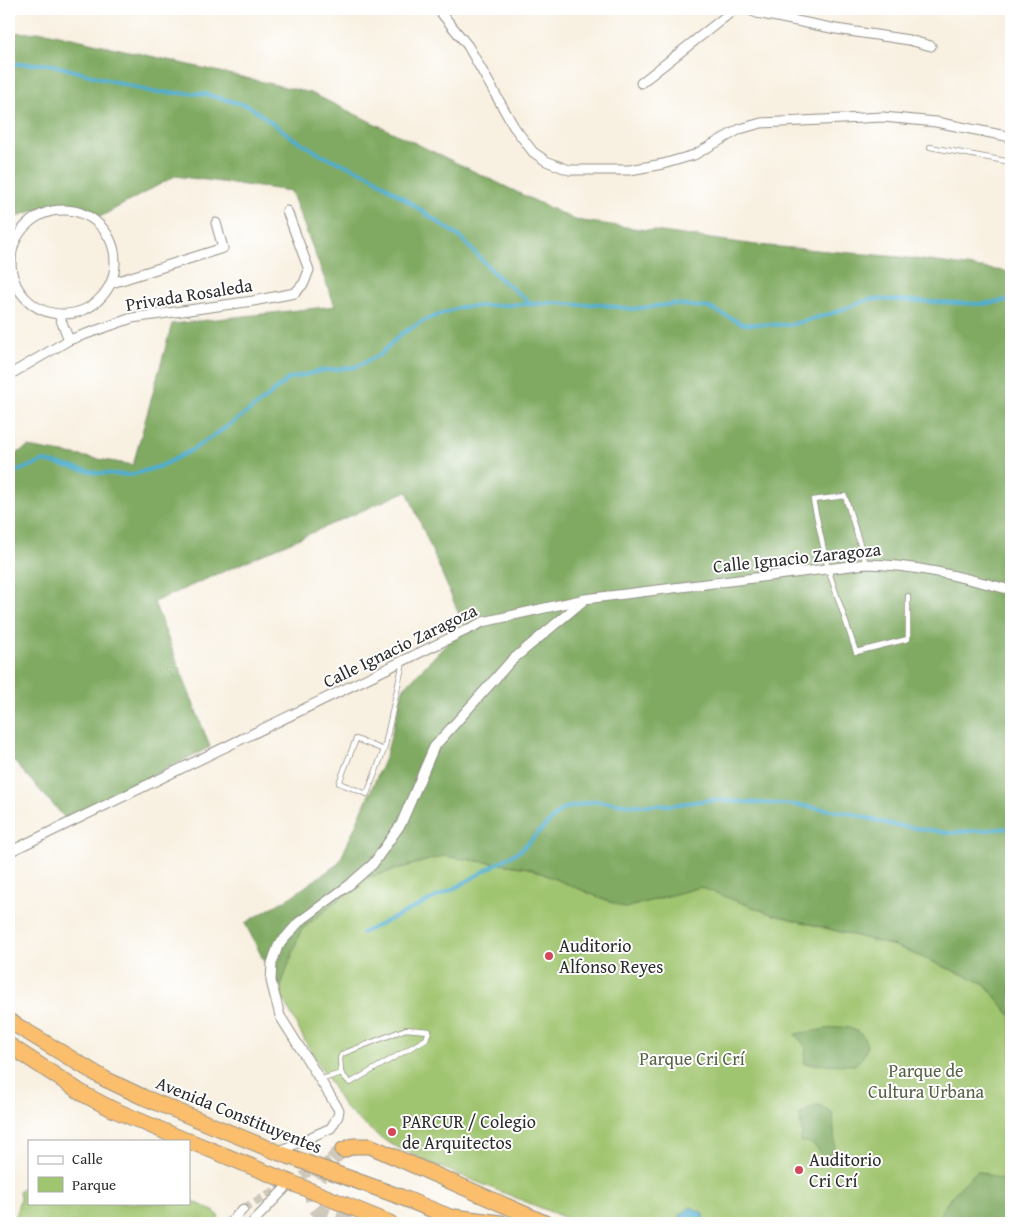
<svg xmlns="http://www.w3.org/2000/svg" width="1020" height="1232" font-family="'Gentium Book Plus',serif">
<rect width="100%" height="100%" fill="#fff"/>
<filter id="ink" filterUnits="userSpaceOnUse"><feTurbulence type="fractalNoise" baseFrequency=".02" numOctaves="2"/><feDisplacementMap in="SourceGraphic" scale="10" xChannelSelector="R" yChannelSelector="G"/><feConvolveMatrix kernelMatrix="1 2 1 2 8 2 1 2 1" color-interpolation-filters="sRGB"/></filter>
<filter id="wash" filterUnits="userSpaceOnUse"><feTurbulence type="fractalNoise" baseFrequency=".0096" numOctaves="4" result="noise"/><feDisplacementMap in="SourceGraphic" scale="20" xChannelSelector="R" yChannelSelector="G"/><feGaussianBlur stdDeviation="1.12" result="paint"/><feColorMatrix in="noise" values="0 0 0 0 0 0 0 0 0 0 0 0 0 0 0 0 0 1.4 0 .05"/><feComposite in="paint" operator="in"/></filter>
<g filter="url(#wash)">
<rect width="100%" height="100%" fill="#f8f0e0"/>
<g fill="#a0c56f" stroke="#66784d">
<polygon points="443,856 529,868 625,908 700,887 771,914 895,946 985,984 1011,1016 1011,1183 977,1171 942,1209 938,1223 578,1223 423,1160 387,1142 367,1127 345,1108 305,1041 279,991 301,930 366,878"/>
<polygon points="29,1181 29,1203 189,1203 189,1199 215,1212 219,1217 215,1223 14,1223 20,1198 19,1191"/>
</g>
<g fill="#80aa62" stroke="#566a46">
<path d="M46 32 311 93 575 220 756 245 900 257 1011 272V1016L985 984 895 946 771 914 700 887 625 908 529 868 443 856 366 878 301 930 279 991 245 923 292 896 339 863 386 756 403 689 464 626 407 491 154 602 210 747 66 819 9 756V458L28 447 133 465 172 324 335 306 291 191 175 176 100 217C64 195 46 209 9 218V33Z"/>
<path d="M840 1027C854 1028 865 1032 867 1048L862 1058 855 1065 804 1064 806 1047 795 1034Z"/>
<path d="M819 1105 833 1114 835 1147 825 1161C820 1150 814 1141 800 1142L802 1134 800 1114Z"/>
<path d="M977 1171 1011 1183V1223H938C944 1200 960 1187 977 1171Z"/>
</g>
<polygon fill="#50adce" stroke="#3e6c7c" points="691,1207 703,1213 703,1223 682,1223 680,1215"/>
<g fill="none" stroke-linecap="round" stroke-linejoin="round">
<g stroke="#50adce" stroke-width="4">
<polyline points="9,64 49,64 152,92 205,94 249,106 293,138 323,156 368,174 460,237 499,278 533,305"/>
<polyline points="9,474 44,461 98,473 131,475 161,466 192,450 228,426 264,400 288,379 320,371 355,367 381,354 401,334 425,320 460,307 555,303 580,305 595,304 632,309 674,304 710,308 743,324 790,325 833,313 870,299 981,304 1011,300"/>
<polyline points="362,933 455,888 521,850 562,809 595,801 633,805 671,805 710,800 797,805 849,813 893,825 950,833 1011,828"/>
</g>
</g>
</g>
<g filter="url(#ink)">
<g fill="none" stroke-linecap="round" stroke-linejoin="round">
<polyline stroke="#cfc9bc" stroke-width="9" stroke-dasharray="9 4.5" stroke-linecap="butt" points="243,1209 330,1160"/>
<path stroke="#cfc9bc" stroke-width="15" stroke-dasharray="15 8" stroke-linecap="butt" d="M343 1150C329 1160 299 1196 319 1211 327 1217 342 1220 352 1223"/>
<g stroke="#928e86" stroke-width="6">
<g id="service">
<polyline points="930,147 1011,162"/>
<polyline points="866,564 845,496 813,500 828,569 856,652 908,639 908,596"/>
<polyline points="384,750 356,739 339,783 367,794 384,750 403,662"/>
<polygon points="406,1029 429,1031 426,1039 350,1083 341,1073 340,1058 342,1054"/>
<polyline points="320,1080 341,1073"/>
</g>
</g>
<g stroke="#928e86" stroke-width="11">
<g id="minor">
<polyline points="438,9 468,46 514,127 533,152 546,161 569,170 630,170 663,164 694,155 740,129 761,123 883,117 936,122 1011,137"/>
<polyline points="747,9 757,13 836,29 909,40 931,46"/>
<polyline points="641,83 735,9"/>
<circle cx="63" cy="262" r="52"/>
<polyline points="112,283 223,248 216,223"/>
<polyline points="59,315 69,340"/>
<polyline points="9,375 69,340 132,318 253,301 295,293 304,283 309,270 287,211"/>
<path d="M9 852 483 622 585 599 866 564C918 565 961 577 1011 590"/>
<polyline points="277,1152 331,1128 338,1116 339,1110 280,1016 271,981 272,963 278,946 299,922 349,885 373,864 401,824 434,747 511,661 583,601"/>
<polyline points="230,1223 243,1209"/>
<polyline points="252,1223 291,1182"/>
</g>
</g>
<g stroke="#928e86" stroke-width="17">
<g id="trunk">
<polyline points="9,1021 105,1079 143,1097 277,1152 401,1197 465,1223"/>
<polyline points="9,1045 85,1095 112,1109 187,1141"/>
<polyline points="189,1141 390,1223"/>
<polyline points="343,1150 353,1146 370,1146 545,1223"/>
<polyline points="455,1217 501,1223"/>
</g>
</g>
<use href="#service" stroke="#fff" stroke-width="4.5"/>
<use href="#minor" stroke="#fff" stroke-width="9"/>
<use href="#trunk" stroke="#fabe6d" stroke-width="15"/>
</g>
</g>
<g fill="#d1495b" stroke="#fff" stroke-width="2">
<circle cx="549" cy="956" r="5"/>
<circle cx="392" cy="1132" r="5"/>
<circle cx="799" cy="1170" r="5"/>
</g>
<g text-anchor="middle" stroke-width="4" stroke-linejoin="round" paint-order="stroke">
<g font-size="18" fill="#2b2b2b" stroke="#fff">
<text transform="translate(189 295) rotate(-9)" y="6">Privada Rosaleda</text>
<text transform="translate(797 558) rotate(-6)" y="6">Calle Ignacio Zaragoza</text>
<text transform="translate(400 646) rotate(-26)" y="6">Calle Ignacio Zaragoza</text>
<text transform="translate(239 1115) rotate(22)" y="6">Avenida Constituyentes</text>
</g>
<g font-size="18" fill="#2b2b2b" stroke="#fff" text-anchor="start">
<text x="559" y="952">Auditorio<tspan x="559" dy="21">Alfonso Reyes</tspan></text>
<text x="402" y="1128">PARCUR / Colegio<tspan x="402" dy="21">de Arquitectos</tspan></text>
<text x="809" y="1166">Auditorio<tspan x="809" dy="21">Cri Crí</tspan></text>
</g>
<g font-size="18" fill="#546143" stroke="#fff">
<text x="692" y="1065">Parque Cri Crí</text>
<text x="926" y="1077">Parque de<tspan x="926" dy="21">Cultura Urbana</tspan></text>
</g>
</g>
<rect width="1020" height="1232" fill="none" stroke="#fff" stroke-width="30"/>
<rect x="28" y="1140" width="162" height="65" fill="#ffffff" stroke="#aaaaaa"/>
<rect x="38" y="1156" width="25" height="8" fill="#ffffff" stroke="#aaaaaa"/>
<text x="72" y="1164" font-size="15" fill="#2b2b2b">Calle</text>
<rect x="38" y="1177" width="25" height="15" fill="#a0c56f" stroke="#aaaaaa"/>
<text x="72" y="1190" font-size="15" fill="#2b2b2b">Parque</text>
</svg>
